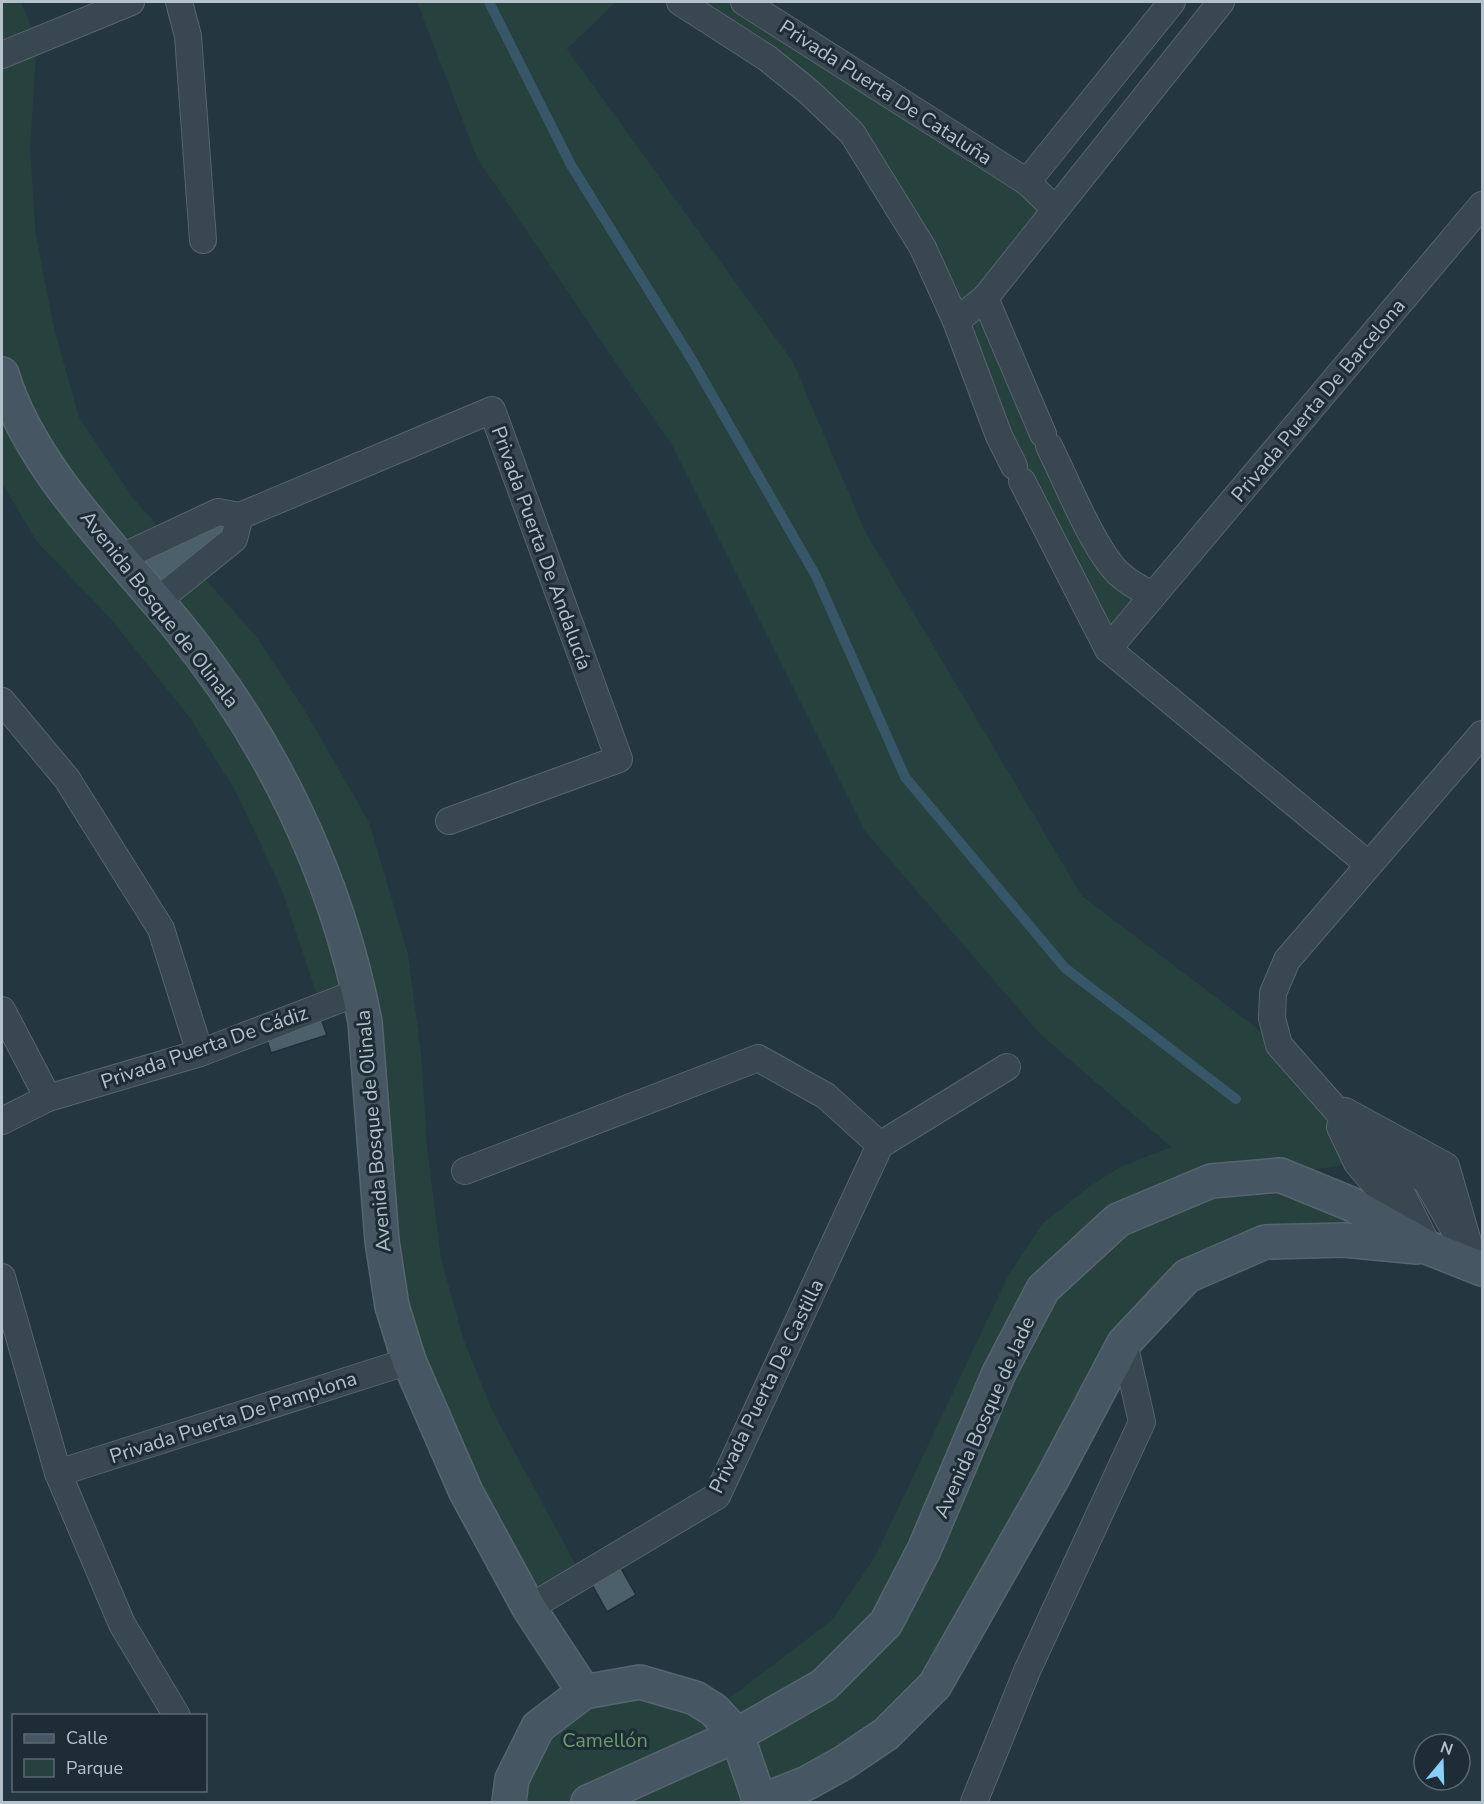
<svg xmlns="http://www.w3.org/2000/svg" width="1484" height="1804" font-family="'Nunito Sans',sans-serif">
<rect width="100%" height="100%" fill="#243640"/>
<g fill="#26413e">
<polygon points="2,2 21,2 37,40 30,149 36,236 54,328 79,417 133,498 256,636 307,714 369,822 408,954 421,1053 427,1146 441,1258 463,1338 493,1412 583,1578 529,1608 409,1361 359,992 321,1007 281,888 236,792 190,718 110,618 37,542 2,483"/>
<polygon points="417,2 616,2 567,49 793,362 865,531 1082,896 1279,1045 1357,1163 1282,1175 1429,1248 1344,1240 1187,1276 1124,1343 935,1685 760,1802 499,1802 538,1727 640,1682 714,1710 832,1620 875,1557 1008,1276 1042,1224 1090,1186 1120,1167 1171,1147 1041,1035 865,831 673,447 477,158"/>
<polygon points="680,2 744,2 1055,209 985,298 1102,551 1153,595 1108,649 956,321 852,133"/>
</g>
<g fill="none" stroke-linecap="round" stroke-linejoin="round">
<polyline stroke="#375668" stroke-width="10" points="489,2 571,165 692,360 816,576 905,777 1065,968 1236,1099"/>
</g>
<g fill="#4c606b" stroke="#1f2e37" stroke-width="1.5">
<polygon points="234,520 191,568 160,590 136,559"/>
<polygon points="319,1013 327,1035 271,1053 264,1031"/>
<polygon points="618,1563 636,1595 607,1612 589,1579"/>
</g>
<g fill="none" stroke-linecap="round" stroke-linejoin="round">
<g stroke="#56656e" stroke-width="28">
<g id="street">
<polyline points="179,2 188,36 203,240"/>
<polyline points="680,2 767,58 809,92 852,133 923,248 956,321 999,436 1014,466"/>
<polyline points="744,2 1027,182 1055,209"/>
<polyline points="2,55 131,2"/>
<polyline points="1027,182 1172,2"/>
<polyline points="985,298 1043,434"/>
<polyline points="956,321 985,298 1221,2"/>
<path d="M1049 446C1066 480 1093 548 1118 573 1128 582 1140 589 1153 595"/>
<polyline points="1022,481 1108,649 1368,864"/>
<polyline points="120,558 218,512 240,516 492,410 619,759 449,821"/>
<polyline points="157,601 234,539 240,516"/>
<polyline points="1108,649 1482,205"/>
<polyline points="2,701 67,779 161,929 200,1053"/>
<polyline points="2,1010 48,1098"/>
<polyline points="1345,1111 1446,1166 1475,1266"/>
<polyline points="2,1121 48,1098 200,1053 359,992"/>
<polyline points="1340,1127 1357,1163 1403,1217"/>
<polyline points="1383,1146 1427,1182 1455,1231"/>
<polyline points="465,1171 758,1058 826,1096 880,1145"/>
<polyline points="1429,1248 1391,1172 1279,1045 1272,1018 1273,993 1287,960 1482,734"/>
<polyline points="2,1277 58,1473 122,1624 177,1716"/>
<polyline points="58,1473 409,1361"/>
<polyline points="529,1608 717,1496 880,1145 1007,1067"/>
<polyline points="974,1802 1027,1671 1142,1422 1124,1343"/>
</g>
</g>
<g stroke="#56656e" stroke-width="36">
<g id="secondary">
<path d="M2 374C30 468 116 550 177 625 271 739 337 877 365 1022L382 1241 392 1306 409 1361 466 1492 529 1608 584 1692"/>
<polyline points="509,1802 512,1779 538,1727 584,1692 640,1682 695,1698 714,1710 737,1735 760,1802"/>
<polyline points="588,1802 737,1735 824,1685 886,1623 924,1550 999,1373 1043,1289 1118,1220 1211,1181 1280,1175 1351,1204 1429,1248 1482,1269"/>
<polyline points="759,1802 807,1783 843,1763 886,1734 935,1685 1052,1479 1124,1343 1187,1276 1265,1242 1344,1240 1417,1247"/>
</g>
</g>
<use href="#street" stroke="#384750" stroke-width="26"/>
<use href="#secondary" stroke="#465763" stroke-width="33"/>
</g>
<g text-anchor="middle" stroke-width="6" stroke-linejoin="round" paint-order="stroke">
<g font-size="20" fill="#b4c2cb" stroke="#1d2c35">
<text transform="translate(886 92) rotate(33)" y="7">Privada Puerta De Cataluña</text>
<text transform="translate(1318 400) rotate(-50)" y="7">Privada Puerta De Barcelona</text>
<text transform="translate(542 548) rotate(70)" y="7">Privada Puerta De Andalucía</text>
<text transform="translate(160 609) rotate(52)" y="7">Avenida Bosque de Olinala</text>
<text transform="translate(204 1047) rotate(-19)" y="7">Privada Puerta De Cádiz</text>
<text transform="translate(373 1131) rotate(-95)" y="7">Avenida Bosque de Olinala</text>
<text transform="translate(766 1386) rotate(-64)" y="7">Privada Puerta De Castilla</text>
<text transform="translate(233 1417) rotate(-18)" y="7">Privada Puerta De Pamplona</text>
<text transform="translate(984 1417) rotate(-66)" y="7">Avenida Bosque de Jade</text>
</g>
<g font-size="20" fill="#6a9d6a" stroke="#1d2c35">
<text x="605" y="1747">Camellón</text>
</g>
</g>
<rect width="1484" height="1804" fill="none" stroke="#b4c2cb" stroke-width="6"/>
<rect x="12" y="1714" width="195" height="78" fill="#1d2c35" stroke="#596871" stroke-width="1.5"/>
<rect x="24" y="1734" width="30" height="9" fill="#465763" stroke="#596871" stroke-width="1.5"/>
<text x="66" y="1744" font-size="18" fill="#b4c2cb">Calle</text>
<rect x="24" y="1759" width="30" height="18" fill="#26413e" stroke="#596871" stroke-width="1.5"/>
<text x="66" y="1774" font-size="18" fill="#b4c2cb">Parque</text>
<g transform="translate(1442 1762) rotate(19)"><circle r="28" fill="#1d2c35" stroke="#596871" stroke-width="1.5"/>
<path d="M0-4.5L10 22L0 15L-10 22Z" fill="#87cffc"/>
<text y="-9" font-size="16" font-weight="bold" text-anchor="middle" fill="#b4c2cb">N</text>
</g>
</svg>
